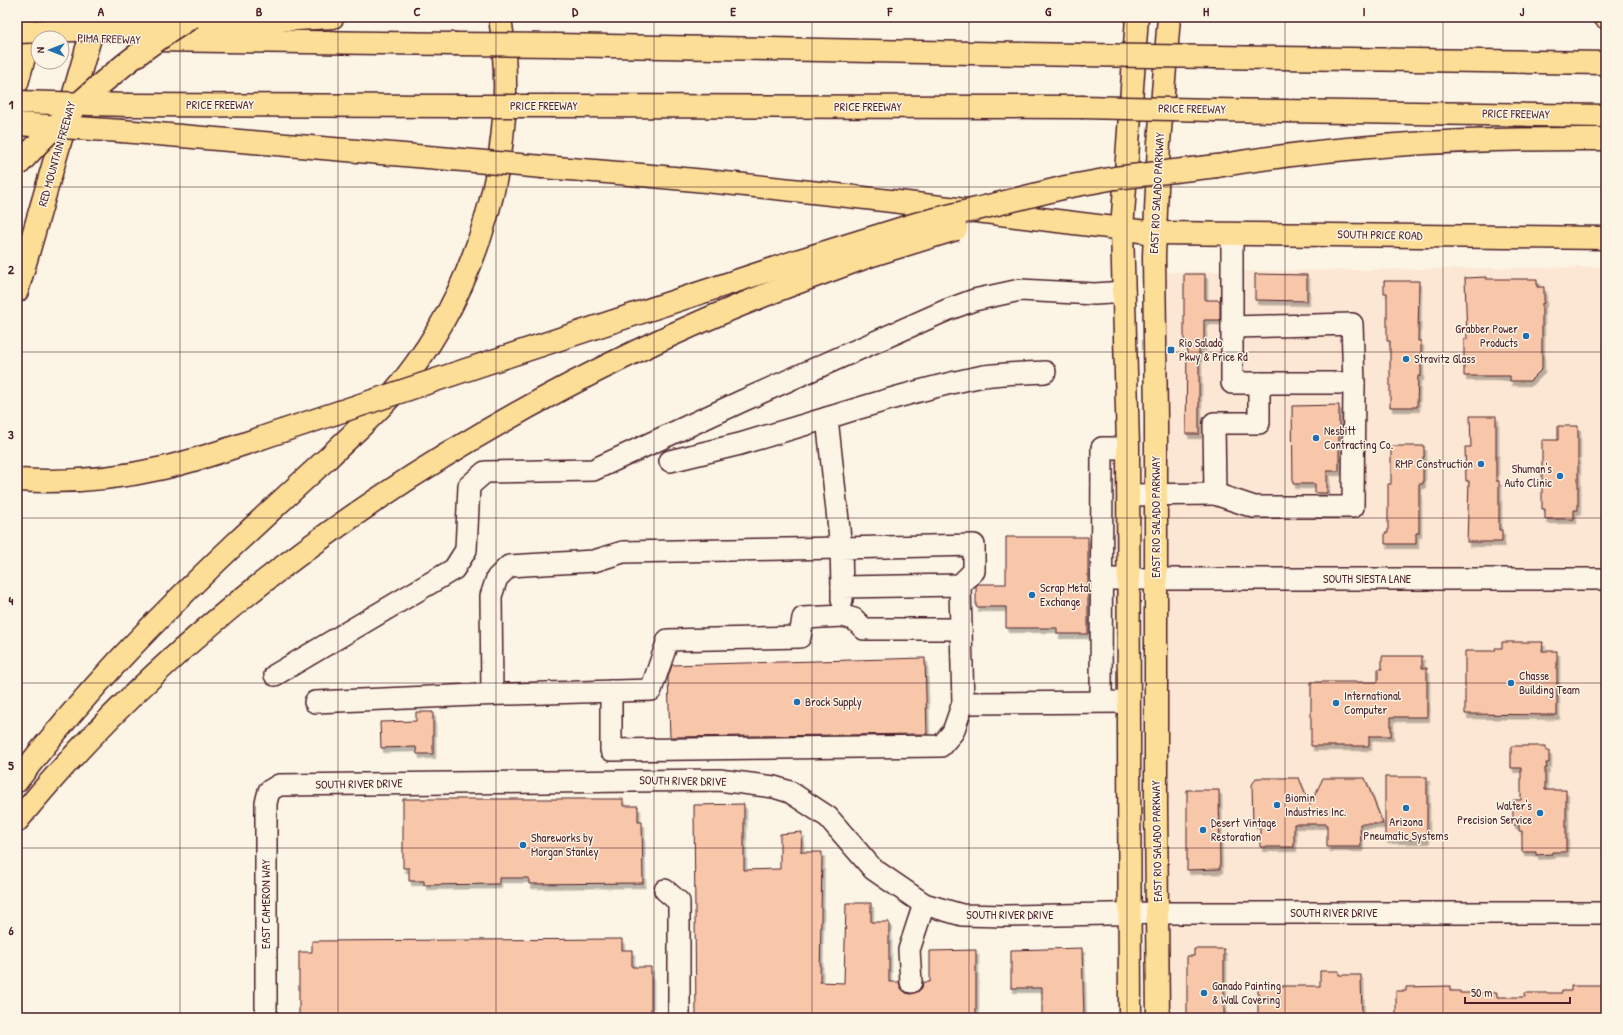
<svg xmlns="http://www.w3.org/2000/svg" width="1623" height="1035" font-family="'Patrick Hand',sans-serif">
<defs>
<filter id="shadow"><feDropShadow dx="2.5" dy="4.5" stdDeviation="0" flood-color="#0004"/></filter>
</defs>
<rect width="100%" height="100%" fill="#fcf5e5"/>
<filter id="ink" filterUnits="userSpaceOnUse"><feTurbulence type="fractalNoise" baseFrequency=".025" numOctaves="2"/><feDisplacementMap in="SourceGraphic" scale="8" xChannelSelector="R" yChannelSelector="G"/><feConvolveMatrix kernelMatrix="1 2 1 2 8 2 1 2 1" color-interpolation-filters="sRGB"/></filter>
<g filter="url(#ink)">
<polygon fill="#fbe7d3" points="1606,267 1606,1018 1168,1018 1167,272"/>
<g fill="#f8c6a8" stroke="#4a1f2b" filter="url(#shadow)">
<polygon points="1184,274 1205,274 1205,300 1220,300 1220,320 1204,320 1204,346 1199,347 1199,434 1186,434 1187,347 1184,347"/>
<polygon points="1255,274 1307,275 1307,301 1255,300"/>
<polygon points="1486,277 1486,279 1537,279 1537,287 1544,287 1544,303 1542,303 1542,369 1530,381 1510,381 1510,376 1464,376 1464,339 1467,339 1465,278"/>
<polygon points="1384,281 1419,281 1418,341 1421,341 1421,376 1418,376 1417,407 1390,407 1390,341 1387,341 1387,293 1384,293"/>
<polygon points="1339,405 1339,471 1327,471 1327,493 1315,493 1315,484 1293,484 1292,406"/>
<polygon points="1470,416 1496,416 1496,481 1499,481 1499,530 1502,530 1502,542 1467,542 1469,481 1466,481 1465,447 1471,447"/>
<polygon points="1558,426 1578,426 1578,510 1574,510 1574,519 1545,519 1545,509 1542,509 1542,440 1558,440"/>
<polygon points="1391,446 1424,446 1424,457 1423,457 1423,484 1419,484 1419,533 1416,533 1416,544 1385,544 1385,533 1388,533 1388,484 1391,484"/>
<polygon points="1006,537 1088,537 1088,634 1057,634 1057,628 1006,628 1006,607 976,607 976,586 978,584 1006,584"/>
<polygon points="1502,642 1543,642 1542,651 1557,651 1557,715 1465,714 1465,651 1495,651 1495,648 1502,648"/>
<polygon points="1382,656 1422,656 1422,668 1427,668 1427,717 1391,717 1391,736 1369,736 1369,746 1311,746 1311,682 1378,682 1378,669 1382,669"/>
<polygon points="925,658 927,734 670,737 668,677 672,665"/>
<polygon points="416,712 433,712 433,754 417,754 416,747 381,748 380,722 416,721"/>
<polygon points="1511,746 1546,746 1546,751 1549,751 1549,763 1546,763 1547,768 1545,768 1545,790 1566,790 1566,852 1552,852 1552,854 1536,855 1536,852 1522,852 1522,831 1519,831 1519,825 1513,825 1513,800 1521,800 1521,768 1511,768"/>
<rect x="1385" y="777" width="42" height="62"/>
<polygon points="1256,778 1299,778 1310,805 1323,778 1365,778 1383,824 1360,824 1361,847 1327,847 1327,824 1294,824 1294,847 1260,847 1260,824 1253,824 1252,785"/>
<polygon points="1187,790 1219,790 1220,869 1187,870"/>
<polygon points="403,799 623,799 623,806 638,806 638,822 642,822 643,883 529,884 529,878 499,878 499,884 424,885 424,881 409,881 409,868 403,868"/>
<polygon points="744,804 744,870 780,869 780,834 802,832 801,852 822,852 820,982 844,983 846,903 871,903 871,922 889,922 889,982 899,982 901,988 906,993 911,994 917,992 922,988 923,982 930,982 930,951 976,950 976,1018 696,1018 694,805"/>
<polygon points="622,939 622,950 632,950 632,967 651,967 651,1018 299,1018 299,952 312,952 312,941"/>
<polygon points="1082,948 1084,1018 1042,1018 1042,988 1011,988 1011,950"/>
<polygon points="1194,949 1224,949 1224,1018 1187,1018 1187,956 1194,956"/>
<polygon points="1320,971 1339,971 1339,975 1361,975 1362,1018 1258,1018 1258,986 1320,986"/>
<polygon points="1450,986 1450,991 1460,991 1460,993 1497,993 1497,997 1525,997 1525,993 1562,993 1562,991 1571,991 1571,986 1606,986 1606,1018 1396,1018 1396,991 1406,991 1406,987"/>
</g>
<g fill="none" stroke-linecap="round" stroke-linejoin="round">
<g stroke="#4a1f2b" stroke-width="24">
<g id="minor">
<polyline points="1232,327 1352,324 1354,383"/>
<polyline points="670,461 740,444 827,418"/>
<polyline points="1215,494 1254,507 1353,507 1354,383 1259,383"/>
<polyline points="1128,495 1215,494 1214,423 1259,423 1259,383 1232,383 1232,234"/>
<polyline points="1102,579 1606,579"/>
<polyline points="842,587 841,548 974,545 974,571 960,585"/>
<polyline points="842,600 842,587 960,585 961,629"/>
<polyline points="275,675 454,569 466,550 469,486 485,472 593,470 742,401 947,310 974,300 1020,290 1095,294 1124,292"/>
<polyline points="611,691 611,750 941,746 953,732 963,703"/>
<path d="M492 694 491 596 497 578 509 566 594 561 623 552 841 548 827 418C878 402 931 386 984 376 1004 373 1025 373 1045 372"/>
<polyline points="1101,701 1102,448 1128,448"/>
<polyline points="315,702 475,695 651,690 668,640 800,637 803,618 843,616 854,619 864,629 961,629 963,703 1129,702"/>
<polyline points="665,890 679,902 679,1018"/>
<polyline points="911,982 909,950 924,904"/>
<polyline points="266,1018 266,803 269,791 279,785 719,780 774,787 790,792 828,817 873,869 924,904 962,915 1005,916 1157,913 1606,913"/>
</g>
</g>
<g stroke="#4a1f2b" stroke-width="25">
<g id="major">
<polyline points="1155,233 1606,238"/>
<polyline points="1130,1018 1128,445 1122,229 1137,17"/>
<polyline points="1158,1018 1156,806 1156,421 1154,256 1159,143 1169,17"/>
</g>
</g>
<g stroke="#4a1f2b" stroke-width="25">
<g id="highway">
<polyline points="1605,17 1606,17"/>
<polyline points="170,26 333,17"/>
<polyline points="153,40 455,44"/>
<polyline points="556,45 1082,55"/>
<polyline points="1216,57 1606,63"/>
<polyline points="17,83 35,17"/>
<polyline points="129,105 455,106"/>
<polyline points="553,106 1081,107"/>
<polyline points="1215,110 1606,116"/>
<polyline points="122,131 451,159"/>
<path d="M1217 166C1345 144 1476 138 1606 139"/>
<path d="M543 167C748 182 951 208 1155 233"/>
<polyline points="17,291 96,17"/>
<polyline points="505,357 797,261"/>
<path d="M17 480C65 483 115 479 163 468 203 459 243 444 282 431"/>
<path d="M17 781C82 695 157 618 235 544 266 515 297 486 329 457 349 437 371 418 390 397 479 293 520 152 500 17"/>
<path d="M17 821C214 579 513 389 804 280"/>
</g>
</g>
<use href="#minor" stroke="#fcf5e5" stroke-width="21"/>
<use href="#major" stroke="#fdde96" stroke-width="22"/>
<use href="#highway" stroke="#fdde96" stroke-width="22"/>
<g stroke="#4a1f2b" stroke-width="25" stroke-linecap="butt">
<g id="highway-bridge">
<polyline points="17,32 161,27"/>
<polyline points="455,44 556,45"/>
<polyline points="1082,55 1216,57"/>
<polyline points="17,102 129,105"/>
<polyline points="455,106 553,106"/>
<polyline points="1081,107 1215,110"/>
<polyline points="17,124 122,131"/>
<polyline points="451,159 543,167"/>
<path d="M17 166C69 109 127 57 192 17"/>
<polyline points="797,261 916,224 1066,187 1115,178 1217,166"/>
<polyline points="804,280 872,255 956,229"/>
<polyline points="282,431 505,357"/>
</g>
</g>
<use href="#highway-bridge" stroke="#fdde96" stroke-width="22"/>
</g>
</g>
<path fill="none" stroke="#4a1f2b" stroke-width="1" stroke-opacity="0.55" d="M180 17V1018M338 17V1018M496 17V1018M654 17V1018M812 17V1018M969 17V1018M1127 17V1018M1285 17V1018M1443 17V1018M17 187H1606M17 352H1606M17 518H1606M17 683H1606M17 848H1606"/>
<g fill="#1f6fb2" stroke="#fcf5e5" stroke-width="1.5">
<circle cx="1526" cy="336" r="4"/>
<rect x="1167" y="346" width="8" height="8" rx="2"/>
<circle cx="1406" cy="359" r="4"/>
<circle cx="1316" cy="438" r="4"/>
<circle cx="1481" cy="464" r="4"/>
<circle cx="1560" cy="476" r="4"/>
<circle cx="1032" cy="595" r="4"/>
<circle cx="1511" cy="683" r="4"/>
<circle cx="797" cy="702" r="4"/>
<circle cx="1336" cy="703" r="4"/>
<circle cx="1277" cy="805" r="4"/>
<circle cx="1406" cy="808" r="4"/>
<circle cx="1540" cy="813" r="4"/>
<circle cx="1203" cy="830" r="4"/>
<circle cx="523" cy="845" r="4"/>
<circle cx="1204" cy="993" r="4"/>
</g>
<g text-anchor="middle" stroke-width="3" stroke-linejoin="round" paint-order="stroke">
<g font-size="12" fill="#4a1f2b" stroke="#fcf5e5">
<text transform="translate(109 39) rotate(2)" y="4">PIMA FREEWAY</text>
<text x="220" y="109">PRICE FREEWAY</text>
<text x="544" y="110">PRICE FREEWAY</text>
<text x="868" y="111">PRICE FREEWAY</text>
<text transform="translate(1192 109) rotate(1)" y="4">PRICE FREEWAY</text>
<text transform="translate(1516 114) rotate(1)" y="4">PRICE FREEWAY</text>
<text transform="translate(57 154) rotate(-74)" y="4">RED MOUNTAIN FREEWAY</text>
<text transform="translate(1157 193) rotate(-87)" y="4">EAST RIO SALADO PARKWAY</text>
<text transform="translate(1380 235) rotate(1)" y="4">SOUTH PRICE ROAD</text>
<text transform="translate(1156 517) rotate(-90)" y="4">EAST RIO SALADO PARKWAY</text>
<text x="1367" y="583">SOUTH SIESTA LANE</text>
<text transform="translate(683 781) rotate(1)" y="4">SOUTH RIVER DRIVE</text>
<text transform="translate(359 784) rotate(-1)" y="4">SOUTH RIVER DRIVE</text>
<text transform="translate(1157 841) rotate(-91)" y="4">EAST RIO SALADO PARKWAY</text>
<text transform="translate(266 904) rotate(-90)" y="4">EAST CAMERON WAY</text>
<text x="1334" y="917">SOUTH RIVER DRIVE</text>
<text x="1010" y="919">SOUTH RIVER DRIVE</text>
</g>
<g font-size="12" fill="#4a1f2b" stroke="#fcf5e5" text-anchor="start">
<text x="1518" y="333" text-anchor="end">Grabber Power<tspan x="1518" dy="14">Products</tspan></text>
<text x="1179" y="347">Rio Salado<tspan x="1179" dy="14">Pkwy &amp; Price Rd</tspan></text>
<text x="1414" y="363">Stravitz Glass</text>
<text x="1324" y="435">Nesbitt<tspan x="1324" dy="14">Contracting Co.</tspan></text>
<text x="1473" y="468" text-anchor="end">RMP Construction</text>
<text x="1552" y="473" text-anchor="end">Shuman's<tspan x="1552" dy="14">Auto Clinic</tspan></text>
<text x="1040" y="592">Scrap Metal<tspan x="1040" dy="14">Exchange</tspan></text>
<text x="1519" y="680">Chasse<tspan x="1519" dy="14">Building Team</tspan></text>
<text x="1344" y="700">International<tspan x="1344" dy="14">Computer</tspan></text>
<text x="805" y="706">Brock Supply</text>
<text x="1285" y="802">Biomin<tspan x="1285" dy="14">Industries Inc.</tspan></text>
<text x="1532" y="810" text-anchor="end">Walter's<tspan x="1532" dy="14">Precision Service</tspan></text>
<text x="1406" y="826" text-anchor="middle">Arizona<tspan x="1406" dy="14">Pneumatic Systems</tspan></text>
<text x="1211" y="827">Desert Vintage<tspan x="1211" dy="14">Restoration</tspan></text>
<text x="531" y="842">Shareworks by<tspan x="531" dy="14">Morgan Stanley</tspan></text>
<text x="1212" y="990">Ganado Painting<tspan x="1212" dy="14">&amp; Wall Covering</tspan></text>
</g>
</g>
<rect width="1623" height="1035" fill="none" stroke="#fcf5e5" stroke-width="44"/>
<g transform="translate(50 50) rotate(270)"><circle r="19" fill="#fcf5e5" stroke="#b59f9b"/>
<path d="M0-3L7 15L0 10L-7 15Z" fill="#1f6fb2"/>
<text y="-6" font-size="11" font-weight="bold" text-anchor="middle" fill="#4a1f2b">N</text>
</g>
<path d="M1465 997v6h105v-6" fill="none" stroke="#4a1f2b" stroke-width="2"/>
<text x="1471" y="997" font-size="12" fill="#4a1f2b" stroke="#fcf5e5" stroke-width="3" paint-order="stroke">50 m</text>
<rect x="22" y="22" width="1579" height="991" fill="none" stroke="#4a1f2b" stroke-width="1.5"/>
<g font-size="13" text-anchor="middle" font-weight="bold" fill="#4a1f2b">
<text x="101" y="16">A</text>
<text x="259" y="16">B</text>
<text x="417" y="16">C</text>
<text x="575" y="16">D</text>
<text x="733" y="16">E</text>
<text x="890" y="16">F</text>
<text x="1048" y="16">G</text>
<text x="1206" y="16">H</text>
<text x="1364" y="16">I</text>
<text x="1522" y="16">J</text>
<text x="11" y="109">1</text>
<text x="11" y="274">2</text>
<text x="11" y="439">3</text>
<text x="11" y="605">4</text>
<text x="11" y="770">5</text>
<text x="11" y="935">6</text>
</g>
</svg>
